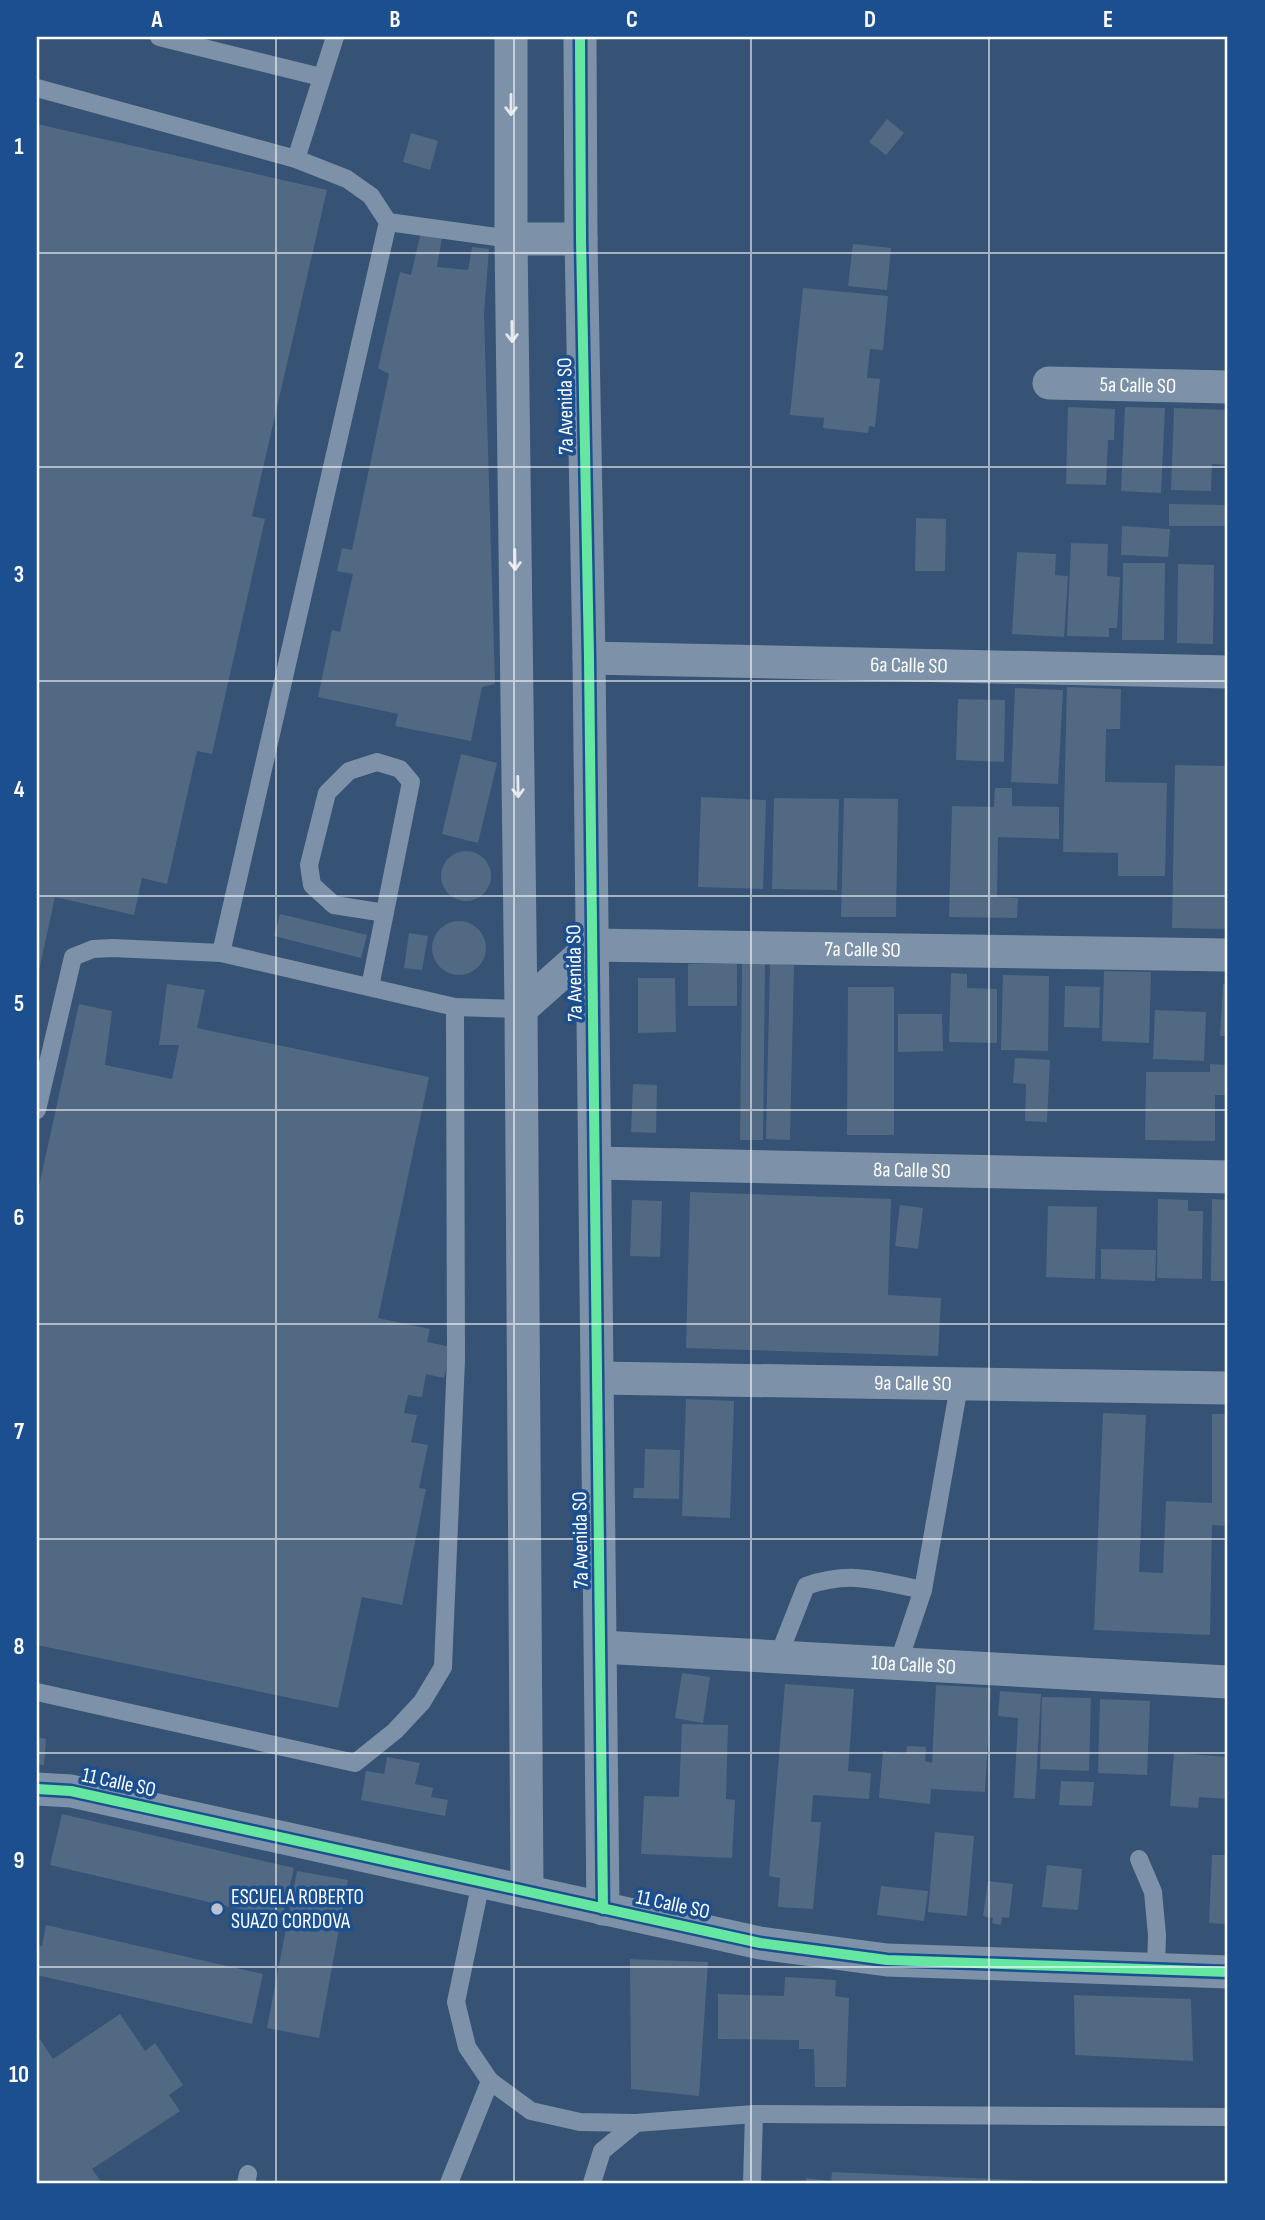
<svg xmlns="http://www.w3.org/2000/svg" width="1265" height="2220" font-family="'Sofia Sans Condensed',sans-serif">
<rect width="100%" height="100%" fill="#365274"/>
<g fill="#526984">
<polygon points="887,119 904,133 886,155 869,142"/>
<polygon points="37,124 327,190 252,516 265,519 212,754 197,751 167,884 142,878 134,915 55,897 38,975"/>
<polygon points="411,133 438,141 430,170 403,162"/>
<polygon points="421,232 442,237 437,267 468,270 472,247 489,249 484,314 495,684 482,687 471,741 395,726 398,714 318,697 332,630 340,632 353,574 337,571 342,548 352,550 389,374 378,368 400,272 411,275"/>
<polygon points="853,244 891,248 887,290 848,286"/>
<polygon points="803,288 888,296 883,350 870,349 867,378 880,379 875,427 869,426 868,433 823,428 824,418 790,415"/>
<polygon points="1068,407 1115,409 1114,440 1108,440 1106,485 1066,484"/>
<polygon points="1125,407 1165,408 1161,493 1121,491"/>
<polygon points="1174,408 1228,410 1228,465 1212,464 1211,491 1171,490"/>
<polygon points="1169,504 1228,505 1228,526 1169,526"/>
<polygon points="916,518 946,519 945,571 915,571"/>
<polygon points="1122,526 1170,529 1168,557 1121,555"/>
<polygon points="1071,543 1108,544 1107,576 1120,577 1117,628 1109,628 1109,637 1067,636"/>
<polygon points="1017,552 1056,554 1055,575 1068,576 1064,637 1012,634"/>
<polygon points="1123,563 1165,563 1164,640 1122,640"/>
<polygon points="1178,564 1214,565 1213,644 1177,643"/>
<polygon points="1067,687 1121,689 1120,729 1106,729 1105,782 1167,783 1165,876 1118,876 1118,853 1063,852"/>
<polygon points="1015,688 1063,690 1058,784 1011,782"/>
<polygon points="958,699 1005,700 1004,762 956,760"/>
<polygon points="1226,723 1228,723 1228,929 1172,928 1175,765 1225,766"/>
<polygon points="461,754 497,763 478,843 442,834"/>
<polygon points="995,788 1012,788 1012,806 1059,807 1059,839 998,837 997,897 1018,898 1017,918 949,917 952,806 994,807"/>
<polygon points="701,797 766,800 763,889 698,887"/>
<polygon points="774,798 839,799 837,890 772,889"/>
<polygon points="844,798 898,799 896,917 841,917"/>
<circle cx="466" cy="876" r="25"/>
<polygon points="280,914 367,935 361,958 274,936"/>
<circle cx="459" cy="948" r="27"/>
<polygon points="409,933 428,936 422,970 404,968"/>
<polygon points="742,963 765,964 763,1140 740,1140"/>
<rect x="688" y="964" width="49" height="42"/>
<polygon points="770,964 794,965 790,1140 766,1139"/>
<polygon points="1104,971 1151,972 1149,1043 1102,1041"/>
<polygon points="951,973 967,974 967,988 997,989 997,1043 949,1042"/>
<polygon points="1003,975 1049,976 1048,1051 1001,1050"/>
<polygon points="638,978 675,978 676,1032 638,1033"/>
<polygon points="167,984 205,990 197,1028 429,1077 378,1318 430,1329 427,1342 451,1347 444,1378 426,1374 422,1397 408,1395 404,1413 417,1415 411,1442 428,1445 419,1488 426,1489 402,1605 362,1597 338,1708 37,1645 37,1195 79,1004 112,1011 105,1065 172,1079 179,1045 159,1045"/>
<polygon points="1223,984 1228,984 1228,1036 1220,1036"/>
<polygon points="1065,986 1100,987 1099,1028 1064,1027"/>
<polygon points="848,987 894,987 894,1135 847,1135"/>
<polygon points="1155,1010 1206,1012 1204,1061 1153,1059"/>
<polygon points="898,1014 942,1014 943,1051 898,1052"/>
<polygon points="1015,1058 1050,1060 1047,1122 1025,1121 1026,1084 1013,1083"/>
<polygon points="1210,1064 1228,1065 1228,1095 1215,1095 1215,1141 1145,1140 1146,1072 1210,1072"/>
<polygon points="633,1084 657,1085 656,1133 631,1132"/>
<polygon points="690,1192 891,1199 888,1295 941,1298 938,1356 686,1348"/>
<polygon points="1158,1199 1188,1200 1188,1211 1203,1211 1202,1279 1157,1278"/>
<polygon points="1212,1199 1228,1200 1228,1281 1211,1281"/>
<polygon points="632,1200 662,1201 660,1257 630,1256"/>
<polygon points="900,1205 923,1208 918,1249 895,1246"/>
<polygon points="1048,1206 1097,1207 1095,1279 1046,1277"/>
<polygon points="1101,1249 1156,1250 1155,1281 1101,1279"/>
<polygon points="686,1399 734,1401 730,1518 682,1516"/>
<polygon points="1103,1413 1146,1415 1139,1572 1163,1573 1166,1501 1212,1503 1212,1414 1228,1414 1228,1526 1212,1525 1210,1635 1094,1630"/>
<polygon points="645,1449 680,1450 679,1499 633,1498 634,1488 644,1488"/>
<polygon points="682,1673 710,1677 703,1723 675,1718"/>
<polygon points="785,1684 854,1689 848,1771 871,1773 869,1799 813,1795 811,1822 821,1822 813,1909 778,1907 780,1878 769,1876"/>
<polygon points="936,1685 991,1688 985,1792 931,1789 930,1804 879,1798 883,1751 906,1754 907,1746 926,1747 925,1761 932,1763"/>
<polygon points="1000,1691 1041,1694 1035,1799 1014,1798 1018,1718 998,1716"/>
<polygon points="1042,1697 1091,1698 1089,1771 1040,1769"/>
<polygon points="1100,1699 1150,1701 1147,1775 1098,1773"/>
<polygon points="682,1724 728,1725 726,1799 735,1800 732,1858 641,1854 644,1796 679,1797"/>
<polygon points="37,1737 46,1739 44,1765 37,1764"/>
<polygon points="1174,1753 1228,1757 1228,1799 1199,1797 1198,1808 1170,1806"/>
<polygon points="387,1757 420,1763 415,1784 433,1788 431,1797 448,1800 445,1816 361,1800 366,1771 384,1774"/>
<polygon points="1061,1781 1094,1782 1092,1806 1059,1805"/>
<polygon points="62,1814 294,1868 282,1919 50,1865"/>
<polygon points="935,1832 974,1836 967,1916 928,1912"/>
<polygon points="1212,1855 1228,1855 1228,1924 1209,1923"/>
<polygon points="1047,1865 1082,1869 1078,1910 1042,1907"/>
<polygon points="297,1871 348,1880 319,2038 267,2028"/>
<polygon points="988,1881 1013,1884 1009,1918 1002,1917 1001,1925 992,1923 993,1918 983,1916"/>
<polygon points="881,1886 928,1891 924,1921 877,1915"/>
<polygon points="46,1925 263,1974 252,2024 37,1975 37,1945 42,1946"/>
<polygon points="630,1959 708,1962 699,2096 631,2089"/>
<polygon points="785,1977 836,1980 835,1996 849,1998 846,2087 815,2087 814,2049 799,2049 799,2040 718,2039 718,1994 784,1996"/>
<polygon points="1074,1995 1191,1999 1193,2061 1075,2055"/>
<polygon points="120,2014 145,2051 155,2043 183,2085 169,2095 180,2111 92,2169 102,2183 37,2183 37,2035 53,2059"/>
<polygon points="832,2172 1039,2181 1039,2183 806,2183 806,2178 831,2181"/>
</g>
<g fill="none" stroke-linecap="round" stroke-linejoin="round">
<g stroke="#7d92a8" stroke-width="18">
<polyline points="159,37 321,77"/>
<polyline points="37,88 296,159 347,179 371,196 388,222 221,953"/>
<polyline points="296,159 335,37"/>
<polyline points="388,222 511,239"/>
<polyline points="370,987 411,782 400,769 377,762 349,771 327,793 309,865 312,885 334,905 385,913"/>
<polyline points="37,1110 73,957 93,949 113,948 221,953 455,1007 521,1009"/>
<path d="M778 1657 806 1586C852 1570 877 1581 923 1590"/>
<polyline points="898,1664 923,1590 959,1386"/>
<polyline points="37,1692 355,1763 395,1731 422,1702 443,1667 456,1360 455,1007"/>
<polyline points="1139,1859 1153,1892 1157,1935 1156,1969"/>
<polyline points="490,2081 531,2111 580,2122 636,2123"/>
<polyline points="246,2183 248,2174"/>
<polyline points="449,2183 490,2081 467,2047 456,2002 481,1882"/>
<polyline points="592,2183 602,2151 636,2123 754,2114 1228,2117"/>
<polyline points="752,2183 754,2114"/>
</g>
<g stroke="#7d92a8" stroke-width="33">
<polyline points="511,37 511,239 521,1009 527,1892"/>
<polyline points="580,37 581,239 589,658 603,1909"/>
<polyline points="511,239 581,239"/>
<path id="s1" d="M1049 383 1228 387"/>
<path id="s2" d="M589 658 1228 672"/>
<path id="s3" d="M521 1009 593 945 1228 955"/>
<path id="s4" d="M595 1163 1228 1177"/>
<path id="s5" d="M598 1378 1228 1388"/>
<path id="s6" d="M601 1647 1228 1682"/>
<polyline points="37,1789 71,1791 760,1943 887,1960 1228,1972"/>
</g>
<g stroke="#1b4f8f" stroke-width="15">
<g id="cycleway">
<polyline points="580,37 581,239 589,658 603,1909"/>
<polyline points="37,1789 71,1791 760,1943 887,1960 1228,1972"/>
</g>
</g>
<use href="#cycleway" stroke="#66e7a1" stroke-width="10"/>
</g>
<defs><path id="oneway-shaft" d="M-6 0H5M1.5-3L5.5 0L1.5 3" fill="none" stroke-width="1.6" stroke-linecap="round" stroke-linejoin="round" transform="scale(1.75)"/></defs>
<g stroke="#e5e9ee">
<use href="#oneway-shaft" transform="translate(511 105) rotate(90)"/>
<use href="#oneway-shaft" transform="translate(512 332) rotate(89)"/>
<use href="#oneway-shaft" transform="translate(515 560) rotate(89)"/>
<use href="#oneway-shaft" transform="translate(518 787) rotate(89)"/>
</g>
<path fill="none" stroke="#fff" stroke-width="2" stroke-opacity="0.55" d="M276 37V2183M514 37V2183M751 37V2183M989 37V2183M37 253H1228M37 467H1228M37 681H1228M37 896H1228M37 1110H1228M37 1324H1228M37 1539H1228M37 1753H1228M37 1967H1228"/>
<circle fill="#b9c2ce" stroke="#1b4f8f" stroke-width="2.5" cx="217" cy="1909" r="7"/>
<g text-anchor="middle" stroke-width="7" stroke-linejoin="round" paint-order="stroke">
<g font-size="21" fill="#fff" stroke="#1b4f8f">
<text dy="7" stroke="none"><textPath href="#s1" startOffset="89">5a Calle SO</textPath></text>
<text transform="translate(565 406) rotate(-91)" y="7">7a Avenida SO</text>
<text dy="7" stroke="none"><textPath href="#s2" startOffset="320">6a Calle SO</textPath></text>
<text dy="7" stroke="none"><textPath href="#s3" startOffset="366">7a Calle SO</textPath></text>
<text transform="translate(574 973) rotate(-91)" y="7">7a Avenida SO</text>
<text dy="7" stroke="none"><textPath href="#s4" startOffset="317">8a Calle SO</textPath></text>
<text dy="7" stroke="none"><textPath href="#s5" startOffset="315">9a Calle SO</textPath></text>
<text transform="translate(580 1540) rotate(-91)" y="7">7a Avenida SO</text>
<text dy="7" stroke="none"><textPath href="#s6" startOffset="313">10a Calle SO</textPath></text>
<text transform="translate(119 1782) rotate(12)" y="7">11 Calle SO</text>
<text transform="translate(673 1904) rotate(12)" y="7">11 Calle SO</text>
</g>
<g font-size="21" fill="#fff" stroke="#1b4f8f" text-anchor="start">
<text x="231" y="1904">ESCUELA ROBERTO<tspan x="231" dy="24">SUAZO CORDOVA</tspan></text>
</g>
</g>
<rect width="1265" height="2220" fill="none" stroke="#1b4f8f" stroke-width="77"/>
<rect x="38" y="38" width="1188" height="2144" fill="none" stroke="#fff" stroke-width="2.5"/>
<g font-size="23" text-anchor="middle" font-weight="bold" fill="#fff">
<text x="157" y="27">A</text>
<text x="395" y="27">B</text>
<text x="632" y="27">C</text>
<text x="870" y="27">D</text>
<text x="1108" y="27">E</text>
<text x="19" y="154">1</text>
<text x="19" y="368">2</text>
<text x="19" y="582">3</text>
<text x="19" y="797">4</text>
<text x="19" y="1011">5</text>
<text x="19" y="1225">6</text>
<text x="19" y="1439">7</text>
<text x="19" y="1654">8</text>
<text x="19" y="1868">9</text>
<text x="19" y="2082">10</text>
</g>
</svg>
